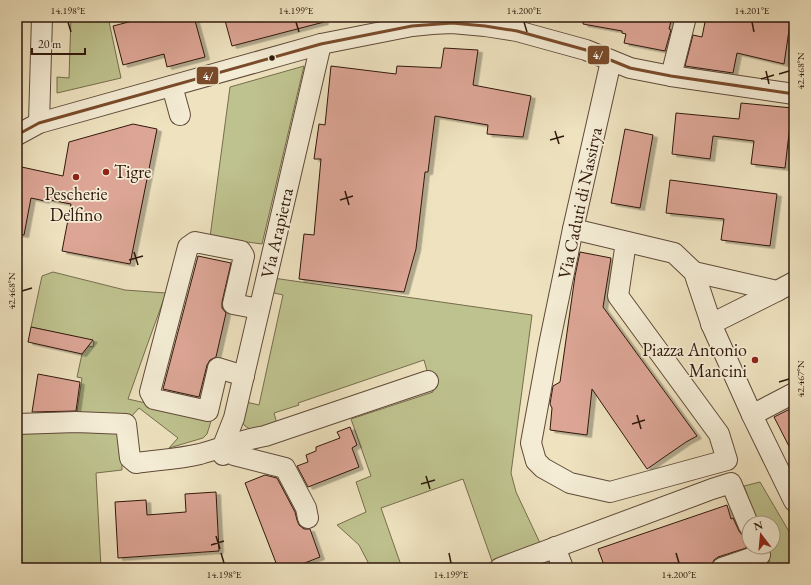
<svg xmlns="http://www.w3.org/2000/svg" width="811" height="585" font-family="'EB Garamond',serif">
<defs>
<filter id="shadow"><feDropShadow dx="4.5" dy="2.5" stdDeviation="0" flood-color="#0004"/></filter>
</defs>
<rect width="100%" height="100%" fill="#eee2bf"/>
<filter id="stains"><feTurbulence type="fractalNoise" baseFrequency=".005" numOctaves="4"/><feColorMatrix values="0 0 0 0 .2 0 0 0 0 .09 0 0 0 0 .02 0 0 0 .5 -.17"/></filter>
<radialGradient id="worn" r=".72"><stop offset=".6" stop-color="#630" stop-opacity="0"/><stop offset="1" stop-color="#630" stop-opacity=".3"/></radialGradient>
<g fill="#bec28e" stroke="#776d4d">
<polygon points="71,17 108,17 121,78 57,93 57,77 69,78"/>
<polygon points="304,66 262,244 210,237 230,87"/>
<polygon points="53,272 125,290 166,293 145,351 128,399 212,418 207,434 203,438 169,448 178,438 139,408 130,418 126,413 125,421 76,418 82,378 77,377 82,354 88,346 93,347 94,341 31,327 42,276"/>
<polygon points="273,278 532,315 511,473 516,492 540,543 492,561 463,479 381,508 402,568 371,568 359,545 337,525 366,512 356,482 371,476 351,419 433,392 424,360 298,403 299,405 274,413 277,424 250,429 245,426 242,422 246,402 259,405 283,295 270,292"/>
<polygon points="17,428 121,429 122,470 96,473 101,568 17,568"/>
<polygon points="760,482 794,540 794,568 751,568 770,561 765,547 773,547 773,523 757,523 744,486"/>
</g>
<g fill="#dca595" stroke="#30180c" filter="url(#shadow)">
<polygon points="148,17 194,17 205,57 167,67 164,54 123,65 113,26"/>
<polygon points="224,17 323,17 324,22 232,46"/>
<polygon points="584,17 672,17 669,29 671,30 665,51 624,43 626,34 622,33 622,31 583,24"/>
<polygon points="706,17 791,17 784,64 737,53 733,73 685,66 693,35 702,37"/>
<polygon points="444,48 478,50 473,85 531,96 523,137 487,134 488,125 435,116 428,172 425,172 416,249 404,292 299,279 304,234 314,235 321,159 314,159 319,124 325,125 331,66 396,74 397,66 441,68"/>
<polygon points="741,103 792,108 785,168 751,164 754,141 713,136 710,159 672,154 676,113 739,119"/>
<polygon points="133,124 157,129 130,264 62,251 71,204 45,199 45,201 31,198 24,235 17,234 17,166 63,176 69,142"/>
<polygon points="625,129 653,135 640,208 611,203"/>
<polygon points="670,180 777,194 770,246 721,240 724,219 666,213"/>
<polygon points="580,252 611,258 603,307 697,436 686,442 647,469 592,389 587,435 550,430 552,408 550,404 553,386 560,382 575,276"/>
<polygon points="198,256 231,263 222,302 222,308 226,313 216,357 210,360 207,365 199,397 163,389"/>
<polygon points="31,327 93,340 82,354 28,342"/>
<polygon points="38,374 80,382 76,411 32,412"/>
<polygon points="794,407 794,456 774,417"/>
<polygon points="350,427 357,445 352,448 359,467 308,487 297,466 308,462 306,455 316,451 316,447 340,438 337,432"/>
<polygon points="265,475 277,478 295,512 297,520 299,525 304,529 310,529 320,557 292,568 278,568 245,483"/>
<polygon points="216,492 219,551 118,558 115,502 146,500 147,515 186,512 185,494"/>
<polygon points="727,505 731,519 733,518 739,531 742,535 747,537 748,540 746,545 746,548 718,557 714,560 712,564 699,568 605,568 598,549"/>
</g>
<g fill="none" stroke-linecap="round" stroke-linejoin="round">
<g stroke="#604a39" stroke-width="22">
<g id="minor">
<polyline points="611,61 573,229 549,345 531,443 536,461 543,468 570,483 610,492 727,460 719,434 618,296 626,242"/>
<polyline points="671,76 686,17"/>
<polyline points="172,86 180,115"/>
<polyline points="39,123 42,17"/>
<polyline points="17,135 39,123 321,44 412,26 432,24 452,23 485,26 517,31 586,50 630,68 671,76 794,94"/>
<polyline points="573,229 674,253 694,272 712,326 752,415 794,501"/>
<polyline points="694,272 777,291 794,282"/>
<polyline points="711,324 777,291"/>
<polyline points="244,376 218,368 208,411 154,399 150,392 188,247 195,242 241,251 244,256 233,304 259,309"/>
<polyline points="752,415 794,393"/>
<path d="M17 424 76 422 126 424 130 458 136 463C157 460 179 459 200 454 222 448 242 440 265 436L428 381"/>
<polyline points="223,446 234,455 285,468 306,508 308,518"/>
<polyline points="223,455 223,446 234,418 321,44"/>
<polyline points="555,547 563,568"/>
<polyline points="500,568 712,489 731,483 749,526"/>
<polyline points="722,568 760,555 757,547"/>
</g>
</g>
<use href="#minor" stroke="#f4ecd5" stroke-width="20"/>
<g stroke="#f4ecd5" stroke-width="6">
<polyline id="bus-1" points="17,135 39,123 321,44 412,26 452,23 485,26 517,31 586,50 630,68 671,76 794,94"/>
</g>
<use href="#bus-1" stroke="#7a4b2a" stroke-width="3"/>
</g>
<path fill="none" stroke="#30180c" stroke-width="1.5" d="M68 22 71 32M296 22 299 32M524 22 527 32M752 22 754 32M766 71 769 84M779 74 789 71M761 79 774 75M555 131 559 144M550 140 564 136M345 191 349 205M340 200 353 196M134 252 138 265M129 260 143 256M22 291 32 288M779 382 789 379M637 415 641 429M632 424 645 420M426 476 430 489M421 484 435 480M216 536 220 549M211 545 224 541M221 553 224 563M449 553 451 563M676 553 679 563"/>
<circle fill="#30180c" stroke="#f4ecd5" stroke-width="1.5" cx="272" cy="58" r="3.5"/>
<g fill="#8f2418" stroke="#f4ecd5" stroke-width="1.5">
<circle cx="106" cy="172" r="4"/>
<circle cx="76" cy="177" r="4"/>
<circle cx="755" cy="360" r="4"/>
</g>
<g text-anchor="middle" stroke-width="3.5" stroke-linejoin="round" paint-order="stroke">
<g font-size="18" fill="#30180c" stroke="#f4ecd5" text-anchor="start">
<text x="114" y="178">Tigre</text>
<text x="76" y="200" text-anchor="middle">Pescherie<tspan x="76" dy="21">Delfino</tspan></text>
<text x="747" y="356" text-anchor="end">Piazza Antonio<tspan x="747" dy="21">Mancini</tspan></text>
</g>
<g font-size="18" fill="#30180c" stroke="#f4ecd5">
<text transform="translate(580 203) rotate(-78)" y="6">Via Caduti di Nassirya</text>
<text transform="translate(277 233) rotate(-77)" y="6">Via Arapietra</text>
</g>
</g>
<g stroke="#f4ecd5" stroke-width="1.5">
<rect x="587" y="45" width="23" height="20" rx="4" fill="#7a4b2a"/>
<rect x="196" y="66" width="23" height="19" rx="4" fill="#7a4b2a"/>
</g>
<g font-size="11" text-anchor="middle" font-weight="bold" fill="#fff">
<text x="598" y="59">4/</text>
<text x="208" y="80">4/</text>
</g>
<rect width="811" height="585" fill="none" stroke="#eee2bf" stroke-width="44"/>
<g transform="translate(761 535) rotate(344)"><circle r="19" fill="#f4ecd5" stroke="#a69785"/>
<path d="M0-3L7 15L0 10L-7 15Z" fill="#8f2418"/>
<text y="-6" font-size="11" font-weight="bold" text-anchor="middle" fill="#30180c">N</text>
</g>
<path d="M32 48v6h53v-6" fill="none" stroke="#30180c" stroke-width="2"/>
<text x="38" y="48" font-size="12" fill="#30180c" stroke="#f4ecd5" stroke-width="3" paint-order="stroke">20 m</text>
<rect x="22" y="22" width="767" height="541" fill="none" stroke="#30180c" stroke-width="1.5"/>
<g font-size="10" text-anchor="middle" fill="#30180c">
<text x="68" y="14">14.198°E</text>
<text x="296" y="14">14.199°E</text>
<text x="524" y="14">14.200°E</text>
<text x="752" y="14">14.201°E</text>
<text transform="translate(800 71) rotate(-90)" y="4">42.468°N</text>
<text transform="translate(11 291) rotate(-90)" y="4">42.468°N</text>
<text transform="translate(800 379) rotate(-90)" y="4">42.467°N</text>
<text x="224" y="578">14.198°E</text>
<text x="451" y="578">14.199°E</text>
<text x="679" y="578">14.200°E</text>
</g>
<rect width="100%" height="100%" filter="url(#stains)"/>
<rect width="100%" height="100%" fill="url(#worn)"/>
</svg>
